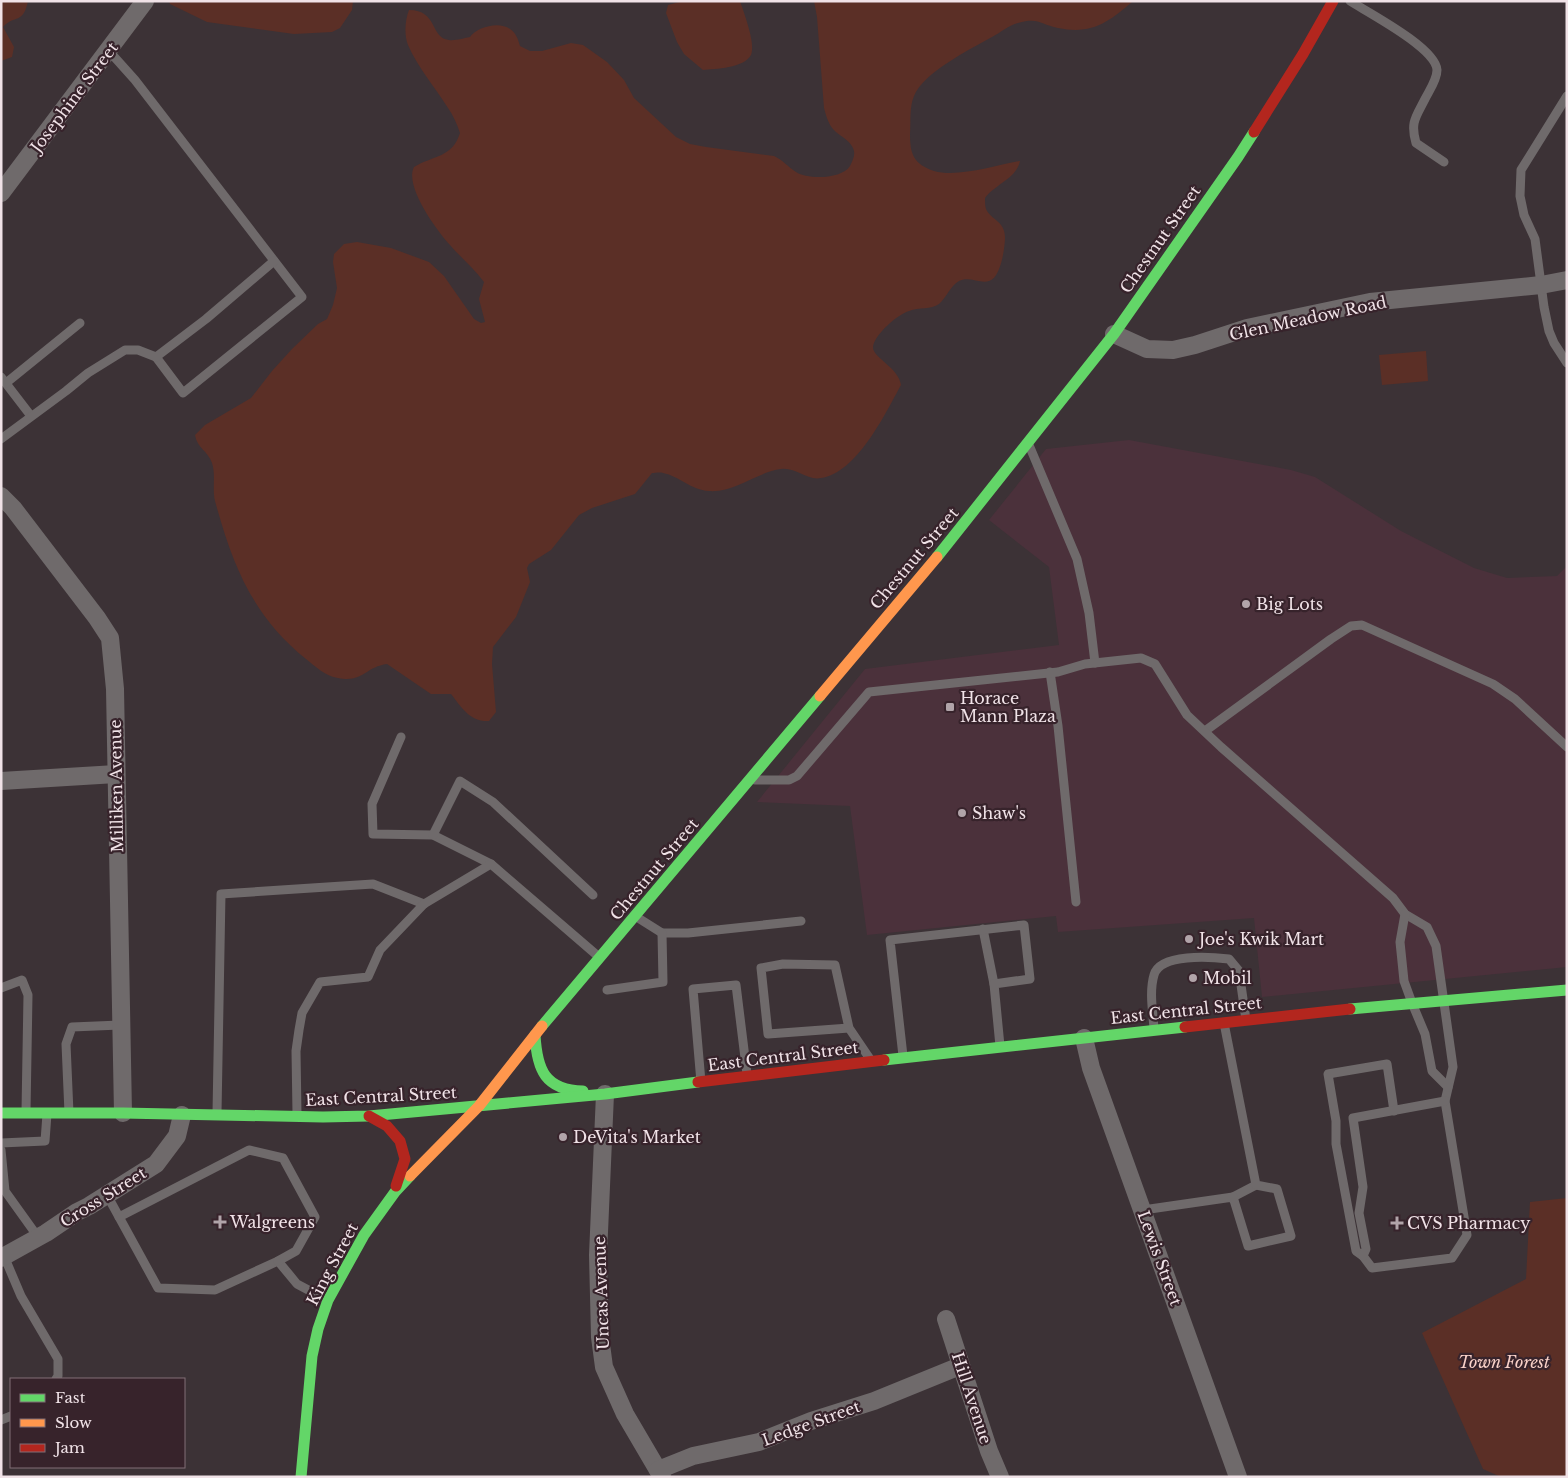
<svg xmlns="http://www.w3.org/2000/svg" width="1568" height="1478" font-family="'Libre Baskerville',serif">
<rect width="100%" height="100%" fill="#3c3236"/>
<polygon fill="#4b313b" points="1129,440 1291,470 1315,477 1401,531 1474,568 1507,578 1557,576 1567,566 1567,967 1262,997 1254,918 1058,932 1056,916 867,935 850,806 757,802 865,669 1059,645 1049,567 989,520 1046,449"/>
<g fill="#5b2f26">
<path d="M1 1H28C23 25 15 14 3 27L14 47 12 57 1 61Z"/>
<polygon points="169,1 353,1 352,10 340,28 332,32 294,34 207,22 170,4"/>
<path d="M683 1H740C744 13 756 44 751 55 744 68 715 69 703 70L684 54 677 42 666 13 668 5Z"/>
<path d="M814 1H1133C1109 22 1092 35 1058 28 1041 25 1039 17 1018 23 1009 25 1000 33 992 37 969 50 924 72 914 96 909 108 911 122 910 134 910 155 914 164 934 171 958 178 996 165 1020 161 1017 178 994 185 985 198 985 202 985 206 986 209 991 220 1005 221 1005 237 1005 247 1001 278 989 281 980 284 969 276 959 281 951 285 946 298 939 304 931 310 919 307 909 311 898 314 874 335 873 347 872 357 899 368 901 385 885 414 857 473 821 478 807 481 796 467 781 469 757 472 734 493 709 491 691 490 679 476 663 473 660 472 655 473 652 473L635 494 592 508 579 515 551 550 529 564 527 568 530 582 516 617 493 647 492 664 496 712 489 721C470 722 462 708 451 694H431L387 664C365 667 363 683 338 678 325 676 315 666 306 659 252 615 233 566 215 501 212 489 216 475 212 463 208 451 197 448 195 435L205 425 251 398 272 371 292 349 318 324 327 319 333 305 337 288 333 262 334 254 344 244 357 242 391 248 429 262 444 276 474 319 481 323 485 322 479 299 484 282C474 268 461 258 450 245 437 231 404 186 414 167 434 155 452 158 460 133 457 124 453 115 448 108 435 87 418 68 408 45 404 35 405 20 409 10 438 10 430 38 449 40 455 41 464 38 470 37 477 27 499 21 510 29 516 33 518 39 520 46L530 51H542L571 43 583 45 607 62 624 80 634 98 676 137 690 144 706 147 774 156C783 160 788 167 796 172 808 180 842 179 850 166 853 160 856 154 853 148 849 139 839 136 833 129 828 123 826 115 824 108L817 17Z"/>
<polygon points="1426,351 1428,381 1382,385 1379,355"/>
<polygon points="1567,1198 1567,1477 1501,1477 1483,1469 1422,1333 1526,1279 1530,1202"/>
</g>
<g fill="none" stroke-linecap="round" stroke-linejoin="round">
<g stroke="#6f6a6b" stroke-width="9">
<path d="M1350 1C1369 13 1436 48 1437 70 1437 80 1429 91 1425 99 1416 117 1410 122 1416 143L1444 162"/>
<polyline points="109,51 135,80 302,297 183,393 156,357"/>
<polyline points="1567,96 1521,170 1520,196 1524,215 1535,239 1544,307 1549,331 1554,343 1567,363"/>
<polyline points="1,377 31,416"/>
<polyline points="6,383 80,323"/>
<polyline points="1,439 66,391 88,373 125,350 138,350 156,357 206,319 274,261"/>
<polyline points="1029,445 1077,559 1089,613 1095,663"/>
<polyline points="1050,672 1058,726 1076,902"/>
<polyline points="1205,731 1331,639 1351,626 1362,625 1493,684 1515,699 1567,747"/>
<polyline points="401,737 372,804 373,834 433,835 491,864"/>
<polyline points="755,780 789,780 797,776 869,692 1058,672 1085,664 1141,658 1155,664 1187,715 1221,747 1393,898 1405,914 1427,927 1436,946 1453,1067 1445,1101 1467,1235 1452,1258 1372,1268 1363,1256 1356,1251 1336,1144 1336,1121 1328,1074 1387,1064 1394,1111"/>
<polyline points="433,835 460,781 493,802 593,895"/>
<polyline points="1405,914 1400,942 1404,981 1412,1003 1425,1034 1432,1071 1448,1087"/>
<polyline points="635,916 662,933 688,933 801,921"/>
<polyline points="983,929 994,984"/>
<polyline points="1,988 22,980 28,995 26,1111"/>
<polyline points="607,990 663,982 662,933"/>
<polyline points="849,1028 768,1034 761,968 783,964 835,965 849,1028 870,1059"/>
<path d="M1154 1029C1153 1012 1149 992 1154 975 1160 953 1211 957 1229 959L1239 971 1246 1020"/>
<polyline points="903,1056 890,940 1024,925 1030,979 994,984 1000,1046"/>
<polyline points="701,1082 693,989 736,985 747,1074"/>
<polyline points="69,1113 66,1044 72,1027 120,1025"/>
<polyline points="217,1113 221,894 373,884 424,904"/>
<polyline points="297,1114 296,1051 299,1030 302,1013 320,982 368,977 380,950 424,904 491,864 599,957"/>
<polyline points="1,1143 45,1141 47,1114"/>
<polyline points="1,1150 5,1191 38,1237"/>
<polyline points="107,1195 158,1288 215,1290 278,1261 297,1284 327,1300"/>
<polyline points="1233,1197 1256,1185"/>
<polyline points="1143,1210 1233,1197 1248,1246 1291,1236 1277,1189 1256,1185 1224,1023"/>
<polyline points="119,1217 249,1150 283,1158 315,1217 296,1251 278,1261"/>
<polyline points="4,1256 21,1296 58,1359 58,1376 56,1379"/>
<polyline points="1363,1256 1366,1249 1359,1213 1363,1187 1353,1118 1445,1101"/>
<polyline points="1,1420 11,1416"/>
</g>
<g stroke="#6f6a6b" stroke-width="18">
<polyline points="1,193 145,1"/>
<polyline points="1114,334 1147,349 1173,350 1195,345 1247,328 1370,302 1541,285 1567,280"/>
<polyline points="1,496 13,508 97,618 110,638 115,689 123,1113"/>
<polyline points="1,781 116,774"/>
<polyline points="1084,1038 1091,1068 1238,1477"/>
<polyline points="605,1094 598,1255 600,1337 604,1367 625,1414 662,1477"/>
<polyline points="1,1258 46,1233 77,1212 89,1206 156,1164 177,1136 182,1115"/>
<polyline points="946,1319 989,1451 1000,1477"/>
<polyline points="658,1470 693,1456 759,1442 811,1421 874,1401 960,1366"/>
</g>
<g stroke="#63d668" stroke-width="11">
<polyline points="937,557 1114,334 1238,157 1254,132"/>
<polyline points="1350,1009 1567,990"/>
<polyline points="542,1026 820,696"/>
<path d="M535 1035C537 1070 545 1090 583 1091"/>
<polyline points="884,1060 1185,1027"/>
<polyline points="1,1113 123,1113 323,1117 369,1116 605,1094 698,1082"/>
<polyline points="301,1477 312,1356 318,1329 328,1300 364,1235 395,1192 410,1176"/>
</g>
<g stroke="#ff974d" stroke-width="11">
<polyline points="820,696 937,557"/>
<polyline points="410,1176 479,1106 542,1026"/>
</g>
<g stroke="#b3261e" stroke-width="11">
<polyline points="1254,132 1303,54 1333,1"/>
<polyline points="1185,1027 1350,1009"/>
<polyline points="698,1082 884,1060"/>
<polyline points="369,1116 387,1126 400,1141 405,1159 396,1186"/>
</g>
</g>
<g fill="#b1a4a9" stroke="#37232b" stroke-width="2">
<circle cx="1246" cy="604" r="5"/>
<rect x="945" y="702" width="10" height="10" rx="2.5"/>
<circle cx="962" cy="813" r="5"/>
<circle cx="1189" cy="939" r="5"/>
<circle cx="1193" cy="978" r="5"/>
<circle cx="563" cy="1137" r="5"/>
<path d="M217.5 1214.5h5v5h5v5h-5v5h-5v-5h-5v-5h5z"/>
<path d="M1394.5 1215.5h5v5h5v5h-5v5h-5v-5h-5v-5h5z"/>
</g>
<g text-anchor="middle" stroke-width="4.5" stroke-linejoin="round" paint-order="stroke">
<g font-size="16" fill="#f0e2e7" stroke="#37232b">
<text transform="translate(74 97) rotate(-53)" y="6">Josephine Street</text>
<text transform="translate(1160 239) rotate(-55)" y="6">Chestnut Street</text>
<text transform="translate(1308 318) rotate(-12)" y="6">Glen Meadow Road</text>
<text transform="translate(914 558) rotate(-50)" y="6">Chestnut Street</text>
<text transform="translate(116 786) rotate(-91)" y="6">Milliken Avenue</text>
<text transform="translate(654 869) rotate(-50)" y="6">Chestnut Street</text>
<text transform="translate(1186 1010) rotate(-6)" y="6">East Central Street</text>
<text transform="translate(783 1056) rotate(-7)" y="6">East Central Street</text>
<text transform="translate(381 1096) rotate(-3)" y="6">East Central Street</text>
<text transform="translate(103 1197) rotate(-32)" y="6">Cross Street</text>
<text transform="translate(1160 1258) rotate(70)" y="6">Lewis Street</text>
<text transform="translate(332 1264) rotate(-62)" y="6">King Street</text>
<text transform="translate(601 1293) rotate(-92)" y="6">Uncas Avenue</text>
<text transform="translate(972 1398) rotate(72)" y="6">Hill Avenue</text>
<text transform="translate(811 1423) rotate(-20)" y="6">Ledge Street</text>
</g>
<g font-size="16" fill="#f0e2e7" stroke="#37232b" text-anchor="start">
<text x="1256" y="610">Big Lots</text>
<text x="960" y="704">Horace<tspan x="960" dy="18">Mann Plaza</tspan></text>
<text x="972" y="819">Shaw's</text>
<text x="1199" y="945">Joe's Kwik Mart</text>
<text x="1203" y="984">Mobil</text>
<text x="573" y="1143">DeVita's Market</text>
<text x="230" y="1228">Walgreens</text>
<text x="1407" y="1229">CVS Pharmacy</text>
</g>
<g font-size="16" font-style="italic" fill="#f9d1c8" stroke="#37232b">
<text x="1504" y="1368">Town Forest</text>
</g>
</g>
<rect width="1568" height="1478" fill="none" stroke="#f0e2e7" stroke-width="5"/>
<rect x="10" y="1378" width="175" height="90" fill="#37232b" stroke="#816f76"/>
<rect x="20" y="1394" width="25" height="8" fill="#63d668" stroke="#816f76"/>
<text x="55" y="1403" font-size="15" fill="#f0e2e7">Fast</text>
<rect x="20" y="1419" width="25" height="8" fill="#ff974d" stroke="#816f76"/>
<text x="55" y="1428" font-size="15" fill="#f0e2e7">Slow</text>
<rect x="20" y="1444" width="25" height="8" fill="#b3261e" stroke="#816f76"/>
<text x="55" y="1453" font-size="15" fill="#f0e2e7">Jam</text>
</svg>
